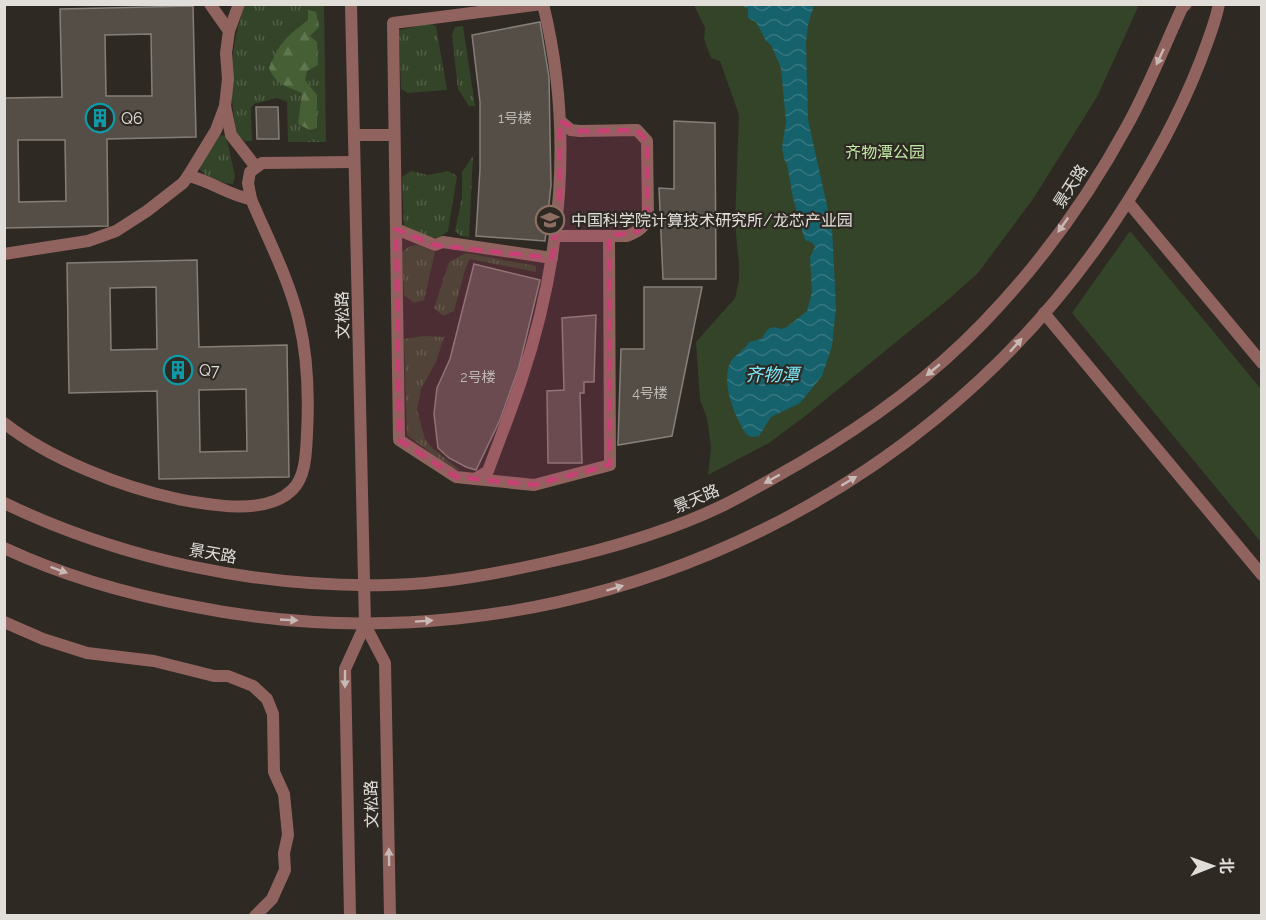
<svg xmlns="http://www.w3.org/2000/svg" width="1266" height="920" font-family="Raleway,'Noto Sans SC',sans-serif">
<defs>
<pattern id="grass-tufts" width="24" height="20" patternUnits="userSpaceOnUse" patternTransform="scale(1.5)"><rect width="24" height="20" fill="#344428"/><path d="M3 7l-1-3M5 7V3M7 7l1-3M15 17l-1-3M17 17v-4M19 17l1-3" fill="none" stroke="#515f47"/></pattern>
<pattern id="forest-firs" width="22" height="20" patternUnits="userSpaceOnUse" patternTransform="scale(1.5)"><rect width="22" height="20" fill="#465f34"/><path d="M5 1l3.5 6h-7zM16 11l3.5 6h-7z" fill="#607651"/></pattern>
<pattern id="water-waves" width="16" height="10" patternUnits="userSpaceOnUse" patternTransform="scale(1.5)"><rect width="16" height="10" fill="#15616c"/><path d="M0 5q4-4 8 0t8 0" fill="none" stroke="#377780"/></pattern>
</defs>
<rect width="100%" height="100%" fill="#2e2923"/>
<g fill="url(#grass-tufts)">
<path d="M245 5H324L326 142H288L287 102 277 98 254 104 251 108 252 141H245L237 135C228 91 229 47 245 5Z"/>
<polygon points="429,23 436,26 447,90 408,93 401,89 399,30"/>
<polygon points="463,26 475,106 469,106 458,89 452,35 455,27"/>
<path d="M219 135 226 136 227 140 235 176 233 184C221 183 205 178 199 168Z"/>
<polygon points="473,156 469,237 461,236 455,231 462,198 462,172"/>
<polygon points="411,171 428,175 448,171 457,176 448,231 439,238 415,235 404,228 402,177"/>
<polygon points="418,245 435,252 424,300 414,303 404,295 402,252 410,246"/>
<polygon points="466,253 536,266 536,272 470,259 465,270 454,311 443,316 434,308 449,262"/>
<polygon points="424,336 444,337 436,362 421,389 417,410 425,439 432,448 460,470 452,469 407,435 404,339"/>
</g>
<path fill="url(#forest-firs)" d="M308 10 316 12 319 27 310 36 317 42 318 65 307 71 305 80 317 95V128L310 130 298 124 302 93C286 86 276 85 269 68 280 42 286 37 308 20Z"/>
<g fill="#344428">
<polygon points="694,5 1139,5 1097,97 1033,199 978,273 949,299 804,417 769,443 708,475 711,447 707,418 700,400 696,342 735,298 739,281 739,266 735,222 739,115 720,61 711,58 704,39 705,28"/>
<polygon points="1130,231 1261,389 1261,542 1072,313"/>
</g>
<path fill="url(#water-waves)" d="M742 5H814L808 25 806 43 808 120 832 228 836 307 832 346 822 376 800 403 771 417 759 436 751 437 746 434C735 417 721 384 730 363 734 355 744 351 749 342L761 339 768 329 774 327 781 329 787 327 807 311 812 292 810 257 815 247 813 243 805 240 793 198 787 164 784 159 782 147 786 122 781 68 771 45 766 41 756 22 748 18V9Z"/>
<g fill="#544e47" stroke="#857f78" stroke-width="1.5" fill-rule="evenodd">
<path d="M193 6 196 137 107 139 108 226 4 228V98L62 97 60 9ZM151 34 152 96H106L105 35ZM18 140H65L66 201 19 202Z"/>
<polygon points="540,22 549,77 550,134 551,185 545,241 476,236 480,169 480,102 472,35"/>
<polygon points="256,107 278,107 279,139 257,139"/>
<polygon points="674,121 715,123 716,279 663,279 659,188 674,189"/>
<path d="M197 260 199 347 287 345 289 477 159 479 157 391 69 393 67 263ZM156 287 157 349 111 350 110 288ZM246 389 247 451 200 452 199 390Z"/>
<polygon points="474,264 540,280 519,367 500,420 476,470 466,467 449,458 438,448 434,414 437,388 450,359"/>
<polygon points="644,287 702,287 672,436 618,445 621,349 644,349"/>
<polygon points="596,315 594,382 584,382 584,393 580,393 582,463 548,463 547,391 564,390 562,318"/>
</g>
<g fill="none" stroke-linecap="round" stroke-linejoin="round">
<g stroke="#90635f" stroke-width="12">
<polyline points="210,4 229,31"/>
<polyline points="239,4 229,31 226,53 228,79 225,106 231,135 256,167"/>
<path d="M542 4 393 23 399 440 456 477 475 479 488 471C499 441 511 411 521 381 562 260 574 129 543 4"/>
<polyline points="354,135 394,135"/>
<path d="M188 176C210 180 229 196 251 199"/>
<polyline points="1128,202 1262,363"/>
<polyline points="396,229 435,245 443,242 552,258"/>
<path d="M555 236H627C637 232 644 228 648 218L647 141 637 130 580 131 571 130 560 121"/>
<polyline points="4,254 88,241 116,231 147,211 183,183 188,176 216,130 225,106"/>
<polyline points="1044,313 1262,575"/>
<path d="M4 423C50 459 121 487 178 499 210 505 266 516 292 490 306 477 306 452 307 434 309 396 308 358 299 321 289 279 268 239 251 199L248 183 250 172 262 163 354 162"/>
<polyline points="475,479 534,485 610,465 609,236"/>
<polyline points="4,622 43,639 87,653 154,661 214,676 228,676 253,686 267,699 273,714 274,772 284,794 288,835 284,853 285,870 272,899 255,916"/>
</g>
<g stroke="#90635f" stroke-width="12">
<path d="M4 503C123 560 258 588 389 585 444 584 500 573 553 561 612 548 670 531 724 505 750 492 775 477 800 463 867 424 929 379 983 323 1039 265 1089 196 1127 126 1148 88 1164 47 1182 8L1186 4"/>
<path d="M4 548C64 576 127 594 191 606 546 678 915 522 1115 221 1149 170 1178 118 1200 62 1207 43 1215 24 1219 4"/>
<polyline points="365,625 385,663 390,916"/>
<polyline points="350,916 345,669 365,625 351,4"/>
</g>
</g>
<defs><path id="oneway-solid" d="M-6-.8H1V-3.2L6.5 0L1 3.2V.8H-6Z" transform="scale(1.5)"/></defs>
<g fill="#c9b9b5">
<use href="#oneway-solid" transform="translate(1160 57) rotate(115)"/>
<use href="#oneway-solid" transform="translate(1063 225) rotate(125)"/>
<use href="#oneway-solid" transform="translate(1016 345) rotate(-48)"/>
<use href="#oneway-solid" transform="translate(933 370) rotate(140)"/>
<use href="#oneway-solid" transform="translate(772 479) rotate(151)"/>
<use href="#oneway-solid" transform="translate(849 481) rotate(-31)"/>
<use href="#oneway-solid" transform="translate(59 570) rotate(20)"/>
<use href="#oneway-solid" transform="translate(615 588) rotate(-17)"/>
<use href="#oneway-solid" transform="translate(289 620) rotate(3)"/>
<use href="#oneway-solid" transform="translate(424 621) rotate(-4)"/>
<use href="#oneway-solid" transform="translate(345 679) rotate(90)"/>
<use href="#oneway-solid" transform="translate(389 857) rotate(-91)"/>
</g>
<path fill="#c84074" fill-opacity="0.2" stroke="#c84074" stroke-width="4.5" stroke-dasharray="12 8" stroke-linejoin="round" d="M560 121 580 131 637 130 647 141 648 218 637 232 609 236 610 465 534 485 456 477 399 440 396 229 435 245 552 258 559 202Z"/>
<defs>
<g id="building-ring" transform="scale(1.5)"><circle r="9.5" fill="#2e2923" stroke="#0f9aa8" stroke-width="1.5"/><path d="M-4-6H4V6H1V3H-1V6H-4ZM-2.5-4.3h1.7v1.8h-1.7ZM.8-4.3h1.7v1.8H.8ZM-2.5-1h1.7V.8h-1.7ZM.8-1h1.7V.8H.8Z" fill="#0f9aa8"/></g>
<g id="university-ring" transform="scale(1.5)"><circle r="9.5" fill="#2e2923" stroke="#8d6e63" stroke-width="1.5"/><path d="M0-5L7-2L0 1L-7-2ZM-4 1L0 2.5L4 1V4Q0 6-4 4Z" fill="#8d6e63"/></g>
</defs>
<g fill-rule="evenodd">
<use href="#building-ring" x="100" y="118"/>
<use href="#university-ring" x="550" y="220"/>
<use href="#building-ring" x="178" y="370"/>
</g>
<g text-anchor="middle" stroke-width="4.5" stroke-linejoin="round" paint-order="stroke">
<g font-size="14" fill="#bebab5">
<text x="515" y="123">1号楼</text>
<text x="478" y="382">2号楼</text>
<text x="650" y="398">4号楼</text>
</g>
<g font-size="16" fill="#e1deda" stroke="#2e2923" text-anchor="start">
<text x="121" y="124">Q6</text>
<text x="571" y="226">中国科学院计算技术研究所/龙芯产业园</text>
<text x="199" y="376">Q7</text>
</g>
<g font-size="16" fill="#c1eba5" stroke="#2e2923">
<text x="885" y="158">齐物潭公园</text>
</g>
<g font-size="16" fill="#e1deda" stroke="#2e2923">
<text transform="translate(1070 186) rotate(-57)" y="6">景天路</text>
<text transform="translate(342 315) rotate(-91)" y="6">文松路</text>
<text transform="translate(696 498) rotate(-23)" y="6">景天路</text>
<text transform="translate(213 553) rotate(10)" y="6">景天路</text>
<text transform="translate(371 804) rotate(-91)" y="6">文松路</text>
</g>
<g font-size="18" font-style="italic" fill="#7de8fa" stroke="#2e2923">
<text x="772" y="381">齐物潭</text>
</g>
</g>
<rect width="1266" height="920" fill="none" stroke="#e1deda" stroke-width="12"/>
<g transform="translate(1212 866) rotate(89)" stroke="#2e2923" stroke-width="4.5" paint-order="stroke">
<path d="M0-4.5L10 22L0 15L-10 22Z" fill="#e1deda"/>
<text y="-9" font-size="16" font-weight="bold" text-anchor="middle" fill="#e1deda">北</text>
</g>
</svg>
